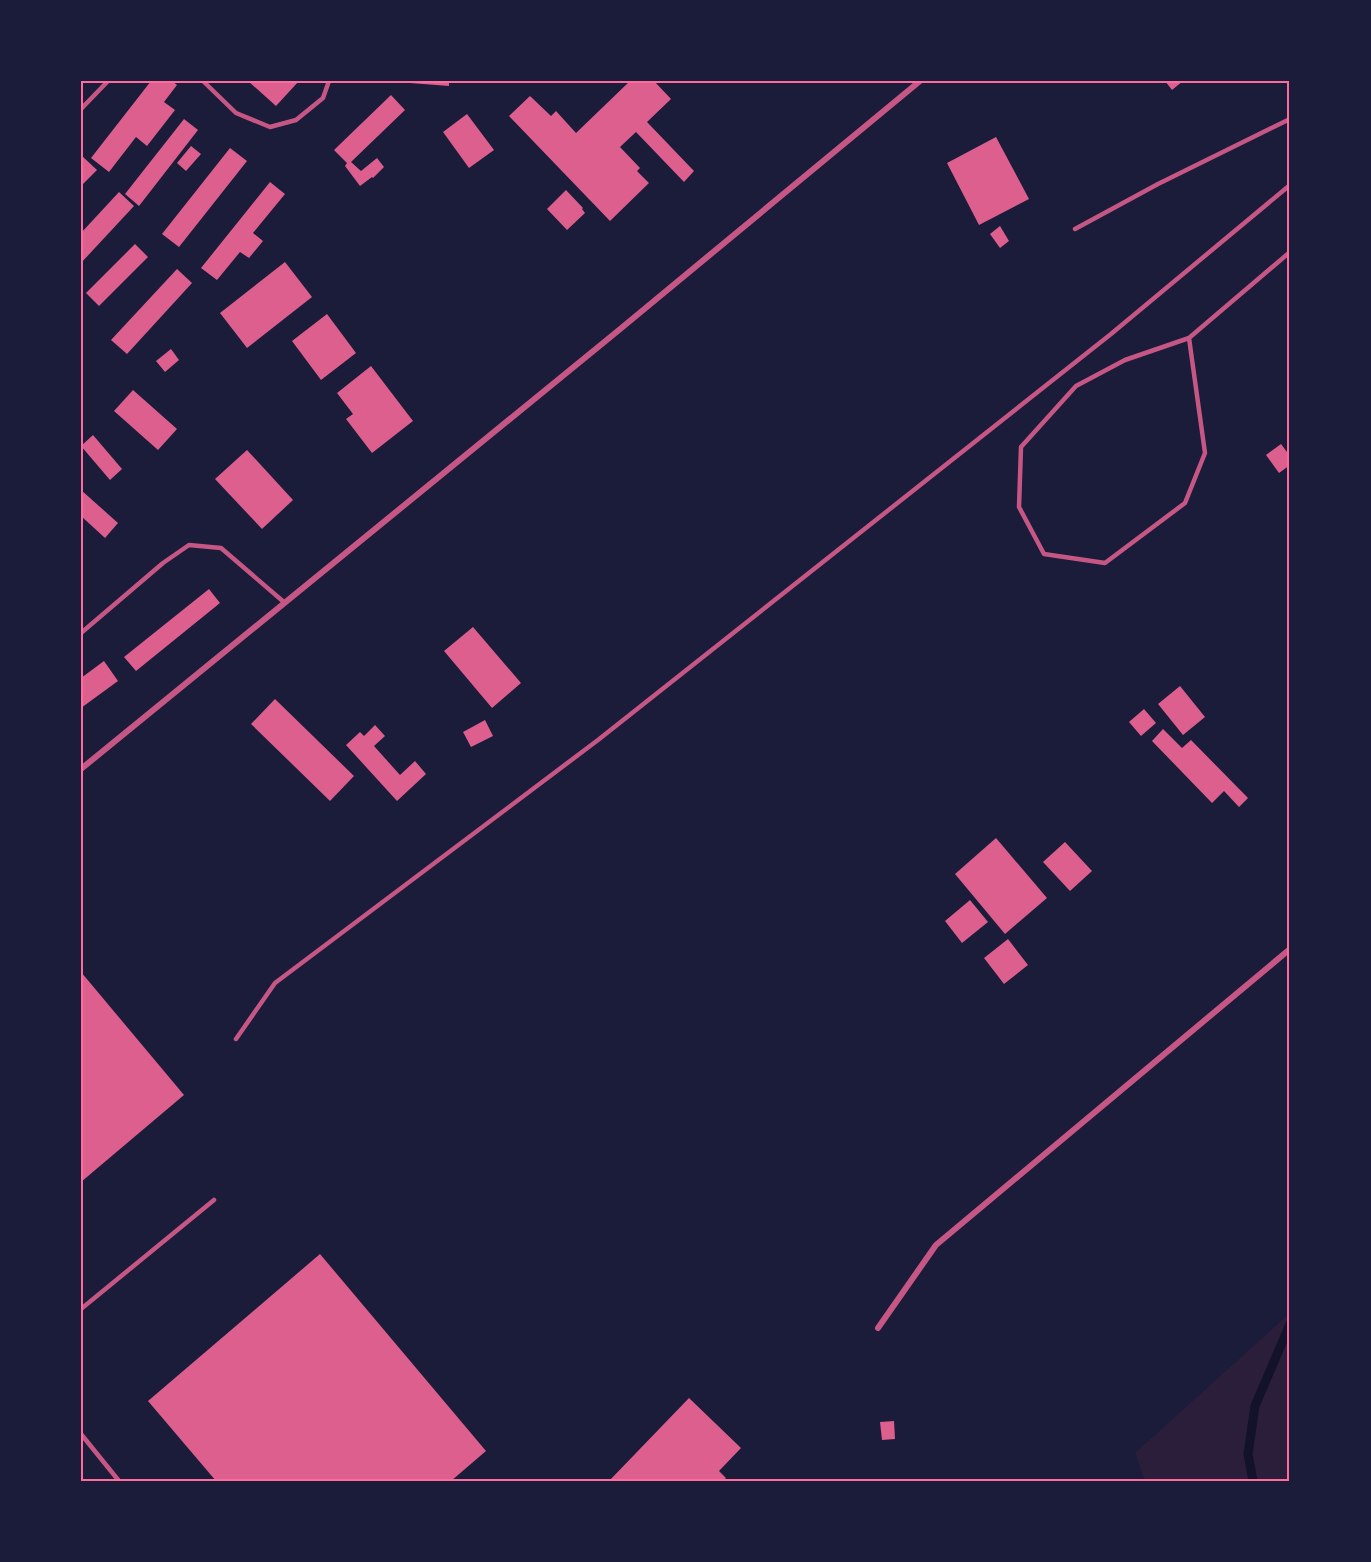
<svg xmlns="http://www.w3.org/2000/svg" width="1371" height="1562" font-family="Figtree,sans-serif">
<rect width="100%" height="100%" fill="#1b1b3a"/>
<polygon fill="#2a1e3b" points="1290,1313 1290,1481 1145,1481 1135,1453"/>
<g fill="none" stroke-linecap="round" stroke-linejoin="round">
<polyline stroke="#12122b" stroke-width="9" points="1253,1481 1248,1454 1255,1406 1290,1324"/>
</g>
<g fill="#dd5f8e">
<polygon points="151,81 172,81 177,85 164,102 175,110 147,146 136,137 109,172 91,158"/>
<polygon points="248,81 299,81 276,106"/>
<polygon points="410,81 449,81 449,86 410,83"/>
<polygon points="630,81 654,81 671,99 647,122 694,171 684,182 636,132 620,147 640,168 637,171 649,183 610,221 509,116 530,96 551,116 556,111 576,133"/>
<polygon points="1165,81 1183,81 1172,90"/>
<polygon points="391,95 405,110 351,162 361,171 377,158 384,167 373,178 372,177 360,186 345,166 347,163 334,150"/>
<polygon points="467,114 494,150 469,168 443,132"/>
<polygon points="184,119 198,130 139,206 125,194"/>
<polygon points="996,137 1029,199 979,225 947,163"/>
<polygon points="191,146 201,154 186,171 177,163"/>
<polygon points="230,148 247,161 179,247 162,234"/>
<polygon points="81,155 97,170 81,186"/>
<polygon points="270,182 285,194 253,233 263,241 249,258 240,252 217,280 201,268"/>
<polygon points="566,190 583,208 582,209 585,213 567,230 547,209"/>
<polygon points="119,192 134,206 81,263 81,233"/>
<polygon points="1000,226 1009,241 1000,248 990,234"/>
<polygon points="135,244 148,257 99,306 86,293"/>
<polygon points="285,262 312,297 247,348 220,313"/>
<polygon points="177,269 192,283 127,354 111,340"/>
<polygon points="327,314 356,353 321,380 292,341"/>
<polygon points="171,349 179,360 165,372 156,361"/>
<polygon points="371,366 413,421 372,453 346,419 353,414 337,393"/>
<polygon points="133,390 177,429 158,450 114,411"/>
<polygon points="93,435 122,469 110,480 81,446"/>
<polygon points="1281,444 1290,456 1290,465 1279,473 1266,455"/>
<polygon points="247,450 293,500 262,529 215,479"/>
<polygon points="81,490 118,523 105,538 81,516"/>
<polygon points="209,589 220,603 136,671 124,657"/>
<polygon points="473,627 521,683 492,708 444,651"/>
<polygon points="104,661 118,681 81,708 81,678"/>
<polygon points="1180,686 1205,717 1183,735 1158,704"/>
<polygon points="275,699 354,776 330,801 251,724"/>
<polygon points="1144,709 1156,723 1141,736 1129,722"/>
<polygon points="485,720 493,736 471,747 463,732"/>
<polygon points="375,725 385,736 374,746 400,775 415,761 426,774 397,801 346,745 360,732 364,736"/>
<polygon points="1163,729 1182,748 1191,740 1248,798 1239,807 1224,791 1212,803 1152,741"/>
<polygon points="996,838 1047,898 1005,934 955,874"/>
<polygon points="1065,842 1092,871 1070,891 1043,862"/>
<polygon points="970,900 988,922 962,943 945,921"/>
<polygon points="1008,939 1028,965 1004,984 984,958"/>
<polygon points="81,972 184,1095 81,1182"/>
<polygon points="320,1254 486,1451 451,1481 216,1481 148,1401"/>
<polygon points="689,1398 741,1448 719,1471 726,1478 723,1481 609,1481"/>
<polygon points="894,1421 895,1439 882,1440 880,1422"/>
</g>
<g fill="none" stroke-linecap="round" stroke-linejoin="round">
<g stroke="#c65784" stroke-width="4.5">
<polyline points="203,81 236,113 270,127 296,120 323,98 329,81"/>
<polyline points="81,109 108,81"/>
<polyline points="1075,229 1158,184 1290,119"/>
<polyline points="1189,338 1205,453 1185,503 1105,563 1044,554 1019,507 1021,447 1076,386 1125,360 1189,338 1290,252"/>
<polyline points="81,633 163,563 189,545 221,548 285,603"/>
<polyline points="236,1039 275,983 598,740 1111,334 1290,185"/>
<polyline points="81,1309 214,1200"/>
<polyline points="81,1434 119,1481"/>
</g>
<g stroke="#c65784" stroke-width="6">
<polyline points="81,769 619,330 920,81"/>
<polyline points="878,1328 936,1245 1290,949"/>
</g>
</g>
<rect width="1371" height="1562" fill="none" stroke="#1b1b3a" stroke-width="165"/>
<rect x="82" y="82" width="1206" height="1398" fill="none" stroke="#ff6b9d" stroke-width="2"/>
</svg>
